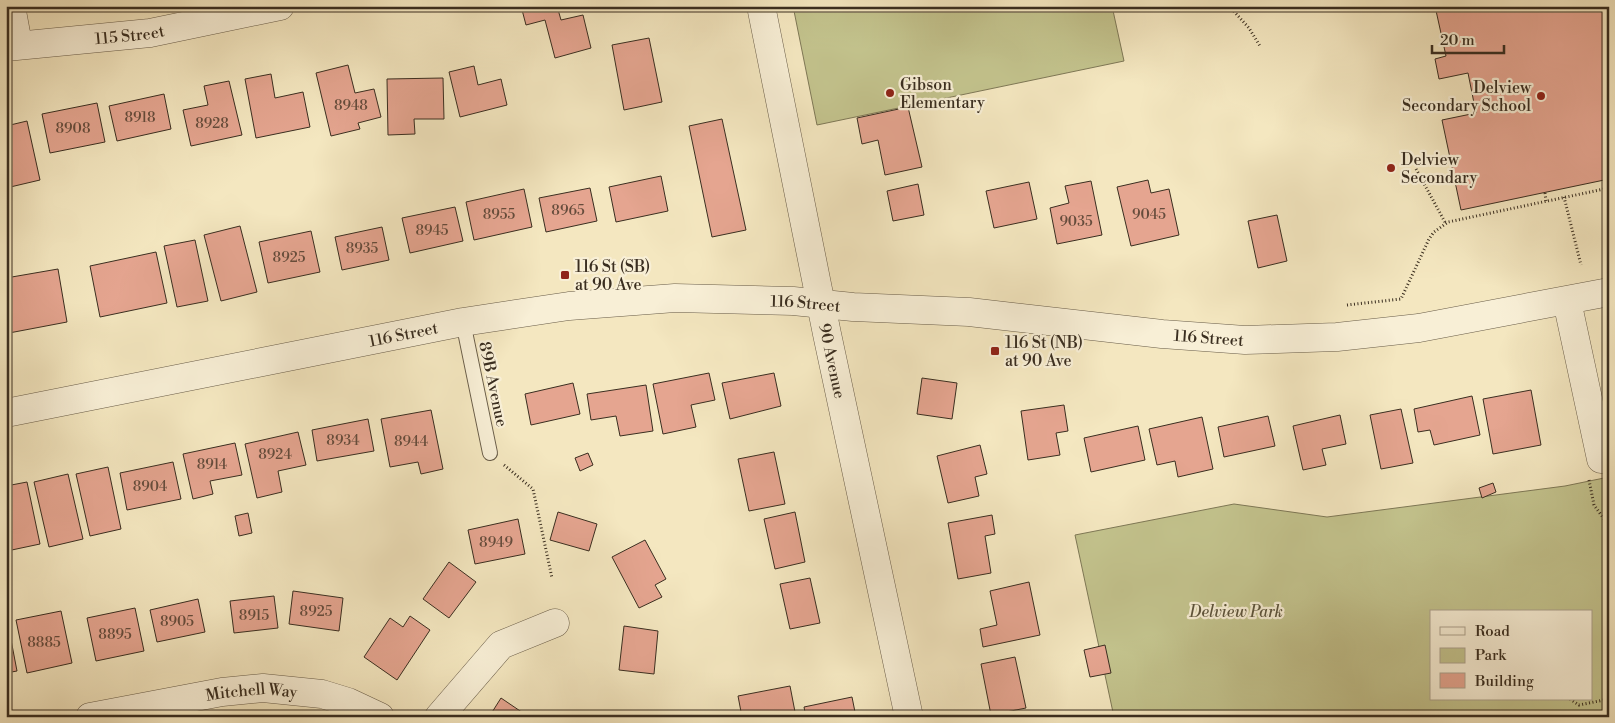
<svg xmlns="http://www.w3.org/2000/svg" width="1615" height="723" font-family="'Libre Bodoni',serif">
<rect width="100%" height="100%" fill="#f4e7c0"/>
<filter id="stains"><feTurbulence type="fractalNoise" baseFrequency=".004" numOctaves="4"/><feColorMatrix values="0 0 0 0 .2 0 0 0 0 .09 0 0 0 0 .02 0 0 0 .5 -.17"/></filter>
<radialGradient id="worn" r=".72"><stop offset=".6" stop-color="#630" stop-opacity="0"/><stop offset="1" stop-color="#630" stop-opacity=".3"/></radialGradient>
<g fill="#c3c38d" stroke="#7e7856" fill-rule="evenodd">
<polygon points="793,6 1112,6 1124,61 817,125"/>
<path d="M1609 477V717H1114L1075 535 1234 504 1327 517 1565 486ZM1431 612H1591V699H1431Z"/>
</g>
<g fill="#e5a590" stroke="#3a2e20">
<polygon points="521,6 557,6 561,20 583,15 591,48 555,58 545,20 526,25"/>
<polygon points="1435,6 1609,6 1609,179 1461,210 1442,120 1476,113 1468,73 1439,79 1435,59 1446,56"/>
<polygon points="649,38 662,102 624,110 612,45"/>
<polygon points="348,65 355,93 374,89 381,117 358,123 360,129 331,136 316,73"/>
<polygon points="474,66 478,85 501,79 507,105 460,117 449,72"/>
<polygon points="271,74 275,98 303,92 310,127 256,138 245,79"/>
<polygon points="443,78 444,119 414,119 415,134 388,135 387,79"/>
<polygon points="229,81 242,135 191,146 183,110 208,105 204,86"/>
<polygon points="164,94 171,129 117,141 109,106"/>
<polygon points="97,103 105,142 50,153 42,114"/>
<polygon points="908,107 922,167 885,175 878,140 862,144 857,118"/>
<polygon points="722,119 746,230 712,237 689,126"/>
<polygon points="27,121 40,180 6,188 6,126"/>
<polygon points="661,176 668,211 616,222 609,187"/>
<polygon points="1148,180 1151,193 1169,189 1179,235 1131,246 1117,187"/>
<polygon points="1091,181 1102,235 1057,244 1050,208 1069,203 1065,186"/>
<polygon points="1029,182 1037,219 994,228 986,191"/>
<polygon points="918,184 924,215 893,221 887,191"/>
<polygon points="590,188 597,221 546,232 539,198"/>
<polygon points="524,189 532,227 474,240 466,202"/>
<polygon points="455,207 463,241 410,253 402,218"/>
<polygon points="1277,215 1287,261 1258,268 1248,221"/>
<polygon points="240,226 257,292 221,301 204,235"/>
<polygon points="382,227 389,260 342,270 335,237"/>
<polygon points="311,231 320,272 268,283 259,242"/>
<polygon points="195,240 208,301 177,307 164,246"/>
<polygon points="156,252 167,303 100,317 90,266"/>
<polygon points="58,269 67,322 9,333 6,317 6,278"/>
<polygon points="709,373 715,400 691,405 696,427 663,434 653,384"/>
<polygon points="774,373 781,406 730,419 722,383"/>
<polygon points="922,378 957,383 952,419 917,414"/>
<polygon points="573,383 580,414 531,425 525,394"/>
<polygon points="646,385 653,431 620,436 616,416 591,420 587,394"/>
<polygon points="1531,390 1541,445 1493,454 1483,399"/>
<polygon points="1472,396 1480,435 1434,445 1430,430 1418,432 1414,409"/>
<polygon points="1064,405 1068,431 1056,433 1060,455 1028,460 1021,411"/>
<polygon points="1401,409 1413,463 1381,469 1370,415"/>
<polygon points="431,410 443,469 421,474 418,462 390,467 381,419"/>
<polygon points="1340,415 1346,444 1322,449 1326,465 1303,470 1293,426"/>
<polygon points="1268,416 1275,446 1224,457 1218,427"/>
<polygon points="1202,417 1213,469 1178,477 1175,461 1157,465 1149,429"/>
<polygon points="368,419 374,451 317,461 312,430"/>
<polygon points="1138,426 1145,460 1091,472 1084,438"/>
<polygon points="298,432 306,465 278,471 282,492 257,498 245,444"/>
<polygon points="235,443 242,475 210,481 213,494 193,499 183,454"/>
<polygon points="980,445 987,474 975,477 979,496 948,503 937,456"/>
<polygon points="774,452 785,504 749,511 738,459"/>
<polygon points="588,453 593,465 580,471 575,458"/>
<polygon points="173,462 181,499 127,510 120,473"/>
<polygon points="108,467 121,529 90,536 76,474"/>
<polygon points="68,474 83,539 49,547 34,482"/>
<polygon points="27,482 40,544 7,551 6,486"/>
<polygon points="1493,483 1496,492 1482,498 1479,488"/>
<polygon points="558,512 597,524 589,551 550,540"/>
<polygon points="795,512 805,562 775,569 764,519"/>
<polygon points="248,513 252,533 239,536 235,516"/>
<polygon points="992,515 995,534 985,536 991,573 958,579 948,523"/>
<polygon points="518,519 525,554 475,564 468,530"/>
<polygon points="645,540 666,579 655,585 662,597 639,608 612,557"/>
<polygon points="449,562 476,582 449,618 423,599"/>
<polygon points="810,578 820,623 790,629 780,584"/>
<polygon points="1029,582 1040,635 983,647 980,629 997,625 990,591"/>
<polygon points="293,591 343,598 339,631 289,624"/>
<polygon points="274,596 278,628 234,633 230,601"/>
<polygon points="198,599 205,632 157,642 150,610"/>
<polygon points="135,608 144,651 96,661 87,618"/>
<polygon points="61,611 72,663 27,673 16,620"/>
<polygon points="410,616 430,630 397,680 364,657 390,618 403,627"/>
<polygon points="7,619 17,671 6,673 6,620"/>
<polygon points="624,626 658,631 654,674 619,670"/>
<polygon points="1105,645 1111,673 1090,677 1084,650"/>
<polygon points="1015,657 1026,708 991,715 981,664"/>
<polygon points="790,686 796,717 742,717 738,696"/>
<polygon points="852,697 856,717 806,717 804,707"/>
<polygon points="501,698 529,717 489,717"/>
</g>
<g fill="none" stroke-linecap="round" stroke-linejoin="round">
<g stroke="#685c48" stroke-width="16">
<polyline id="service" points="463,322 490,453"/>
</g>
<g stroke="#685c48" stroke-width="29">
<g id="minor">
<polyline points="11,6 18,44"/>
<path id="s1" d="M6 47 150 33 280 6"/>
<polyline points="1567,301 1601,459"/>
<path id="s2" d="M90 717 222 692 263 688 322 694 348 702 380 717"/>
<polyline points="439,717 501,645 555,623"/>
</g>
</g>
<g stroke="#685c48" stroke-width="29">
<g id="tertiary">
<path id="s3" d="M761 6 827 334 909 717"/>
<path id="s4" d="M6 413 463 322 569 306 675 298 793 301 853 307 969 312 1162 334 1245 340 1337 337 1419 328 1609 292"/>
</g>
</g>
<g stroke="#3a2e20" stroke-width="3" stroke-dasharray="1 2.5" stroke-linecap="butt">
<polyline points="1229,6 1249,28 1260,46"/>
<polyline points="1416,169 1446,224"/>
<polyline points="1545,193 1546,201"/>
<polyline points="1564,197 1581,265"/>
<polyline points="1347,305 1401,299 1429,239 1434,232 1448,222 1609,188"/>
<polyline points="504,465 533,489 552,578"/>
<polyline points="1589,480 1594,505 1609,526"/>
<polyline points="1570,699 1579,705 1609,699"/>
</g>
<use href="#service" stroke="#f8efd6" stroke-width="14"/>
<use href="#minor" stroke="#f8efd6" stroke-width="28"/>
<use href="#tertiary" stroke="#f8efd6" stroke-width="28"/>
</g>
<g fill="#8f2418" stroke="#f8efd6" stroke-width="2">
<circle cx="890" cy="93" r="5"/>
<circle cx="1541" cy="96" r="5"/>
<circle cx="1391" cy="168" r="5"/>
<rect x="560" y="270" width="10" height="10" rx="2.5"/>
<rect x="990" y="346" width="10" height="10" rx="2.5"/>
</g>
<g text-anchor="middle" stroke-width="4.5" stroke-linejoin="round" paint-order="stroke">
<g font-size="14" fill="#654c3c">
<text x="351" y="110">8948</text>
<text x="140" y="122">8918</text>
<text x="212" y="128">8928</text>
<text x="73" y="133">8908</text>
<text x="568" y="215">8965</text>
<text x="499" y="219">8955</text>
<text x="1149" y="219">9045</text>
<text x="1076" y="226">9035</text>
<text x="432" y="235">8945</text>
<text x="362" y="253">8935</text>
<text x="289" y="262">8925</text>
<text x="343" y="445">8934</text>
<text x="411" y="446">8944</text>
<text x="275" y="459">8924</text>
<text x="212" y="469">8914</text>
<text x="150" y="491">8904</text>
<text x="496" y="547">8949</text>
<text x="316" y="616">8925</text>
<text x="254" y="620">8915</text>
<text x="177" y="626">8905</text>
<text x="115" y="639">8895</text>
<text x="44" y="647">8885</text>
</g>
<g font-size="16" fill="#3a2e20" stroke="#f8efd6">
<text dy="6" stroke="none"><textPath href="#s1" startOffset="124">115 Street</textPath></text>
<text dy="6" stroke="none"><textPath href="#s4" startOffset="810">116 Street</textPath></text>
<text dy="6" stroke="none"><textPath href="#s4" startOffset="405">116 Street</textPath></text>
<text dy="6" stroke="none"><textPath href="#s4" startOffset="1215">116 Street</textPath></text>
<text dy="6" stroke="none"><textPath href="#s3" startOffset="362">90 Avenue</textPath></text>
<text transform="translate(494 384) rotate(78)" y="6">89B Avenue</text>
<text dy="6" stroke="none"><textPath href="#s2" startOffset="164">Mitchell Way</textPath></text>
</g>
<g font-size="16" fill="#3a2e20" stroke="#f8efd6" text-anchor="start">
<text x="900" y="90">Gibson<tspan x="900" dy="18">Elementary</tspan></text>
<text x="1531" y="93" text-anchor="end">Delview<tspan x="1531" dy="18">Secondary School</tspan></text>
<text x="1401" y="165">Delview<tspan x="1401" dy="18">Secondary</tspan></text>
<text x="575" y="272">116 St (SB)<tspan x="575" dy="18">at 90 Ave</tspan></text>
<text x="1005" y="348">116 St (NB)<tspan x="1005" dy="18">at 90 Ave</tspan></text>
</g>
<g font-size="16" font-style="italic" fill="#5c533b" stroke="#f8efd6">
<text x="1236" y="617">Delview Park</text>
</g>
</g>
<rect width="1615" height="723" fill="none" stroke="#f4e7c0" stroke-width="25"/>
<rect x="8" y="8" width="1600" height="708" fill="none" stroke="#3a2e20" stroke-width="2.5"/>
<rect x="12" y="12" width="1590" height="698" fill="none" stroke="#3a2e20"/>
<rect x="1430" y="610" width="162" height="90" fill="#f8efd6" stroke="#aca28d"/>
<rect x="1440" y="627" width="25" height="8" fill="#f8efd6" stroke="#aca28d"/>
<text x="1475" y="636" font-size="15" fill="#3a2e20">Road</text>
<rect x="1440" y="648" width="25" height="15" fill="#c3c38d" stroke="#aca28d"/>
<text x="1475" y="660" font-size="15" fill="#3a2e20">Park</text>
<rect x="1440" y="673" width="25" height="15" fill="#e5a590" stroke="#aca28d"/>
<text x="1475" y="686" font-size="15" fill="#3a2e20">Building</text>
<path d="M1432 45v8h72v-8" fill="none" stroke="#3a2e20" stroke-width="2.5"/>
<text x="1440" y="45" font-size="15" fill="#3a2e20" stroke="#f8efd6" stroke-width="4" paint-order="stroke">20 m</text>
<rect width="100%" height="100%" filter="url(#stains)"/>
<rect width="100%" height="100%" fill="url(#worn)"/>
</svg>
